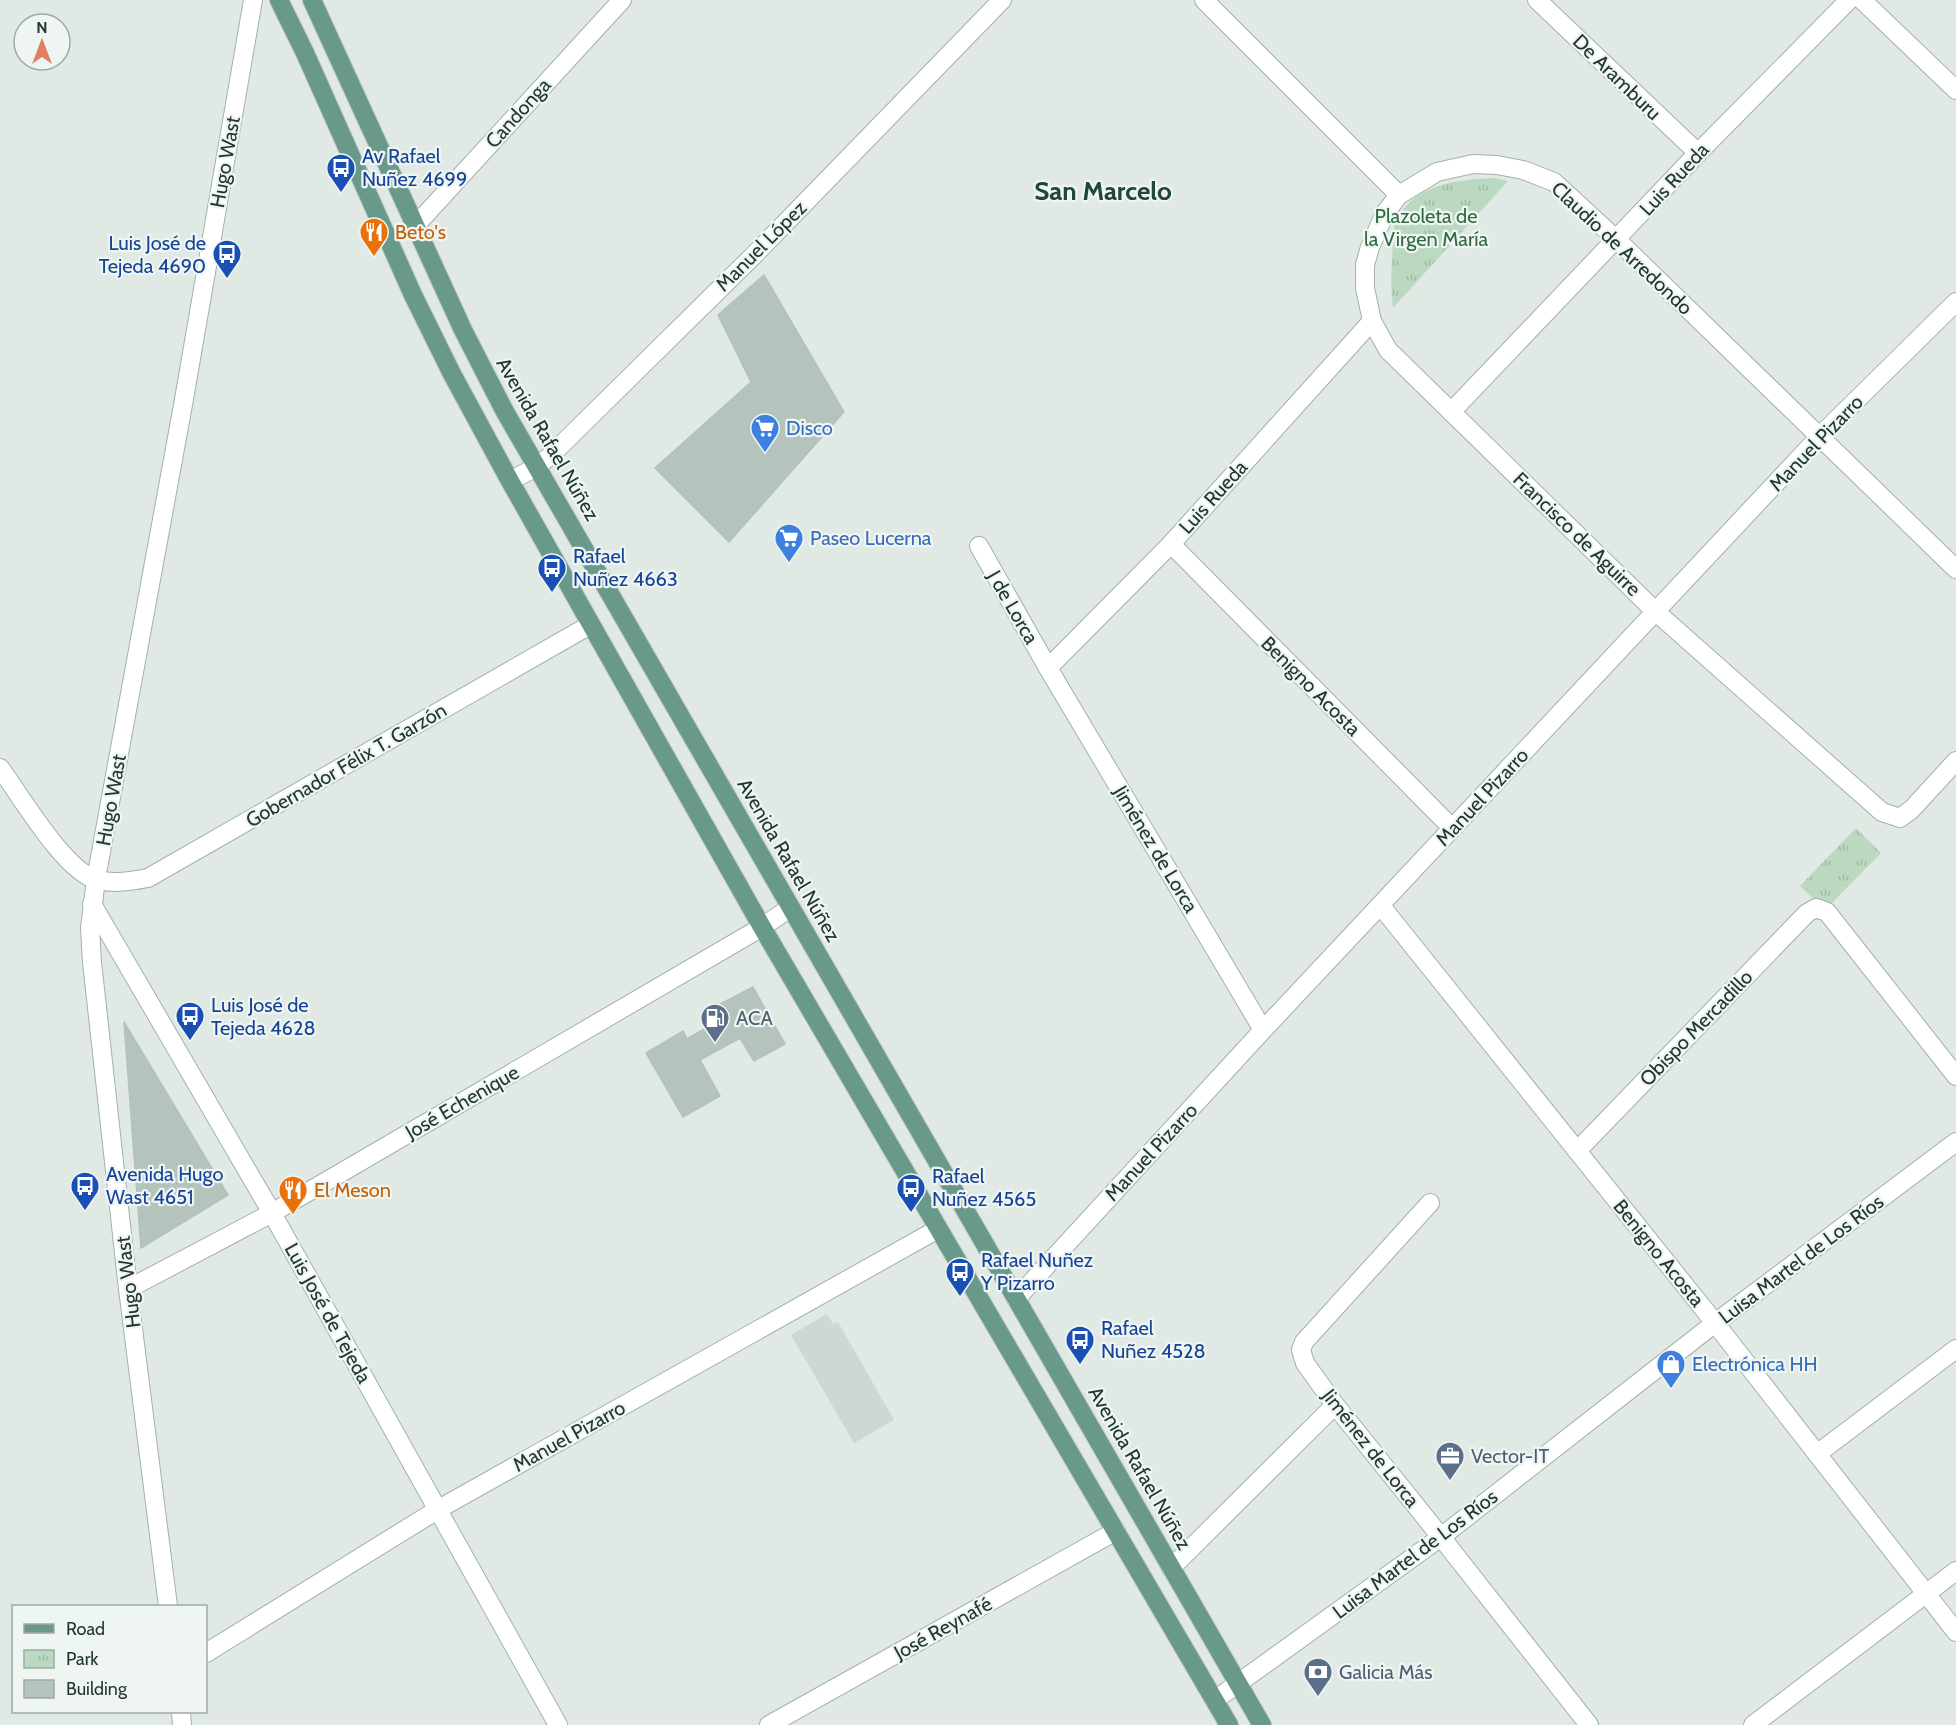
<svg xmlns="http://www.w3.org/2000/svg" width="1956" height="1725" font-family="Cabin,sans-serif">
<defs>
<pattern id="park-tufts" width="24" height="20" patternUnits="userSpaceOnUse" patternTransform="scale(1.5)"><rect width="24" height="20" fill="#bbd8c1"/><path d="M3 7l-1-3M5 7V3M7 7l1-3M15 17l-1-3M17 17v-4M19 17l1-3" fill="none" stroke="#a0baa6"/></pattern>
</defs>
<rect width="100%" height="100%" fill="#e0e9e4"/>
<polygon fill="#ced8d3" points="827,1314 833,1324 838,1322 894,1420 854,1443 791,1335"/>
<g fill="url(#park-tufts)">
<path d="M1494 178 1508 181 1393 308C1391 291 1391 274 1392 257 1393 247 1392 234 1395 225 1408 185 1458 179 1494 178Z"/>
<polygon points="1856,828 1881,853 1825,910 1800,886"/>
</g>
<g fill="#b5c3bd" stroke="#b3c1bb" stroke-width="1.5">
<polygon points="764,275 844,412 729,542 655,468 751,382 718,315"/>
<polygon points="753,987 785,1044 754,1061 740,1038 700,1060 720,1096 683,1117 646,1053 683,1031 687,1039 727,1016 720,1004"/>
<polygon points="124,1022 228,1195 141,1248"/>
</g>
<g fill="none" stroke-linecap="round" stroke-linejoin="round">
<g stroke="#a3b0ab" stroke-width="20">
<g id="minor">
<polyline points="1204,0 1399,195"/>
<polyline points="1537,0 1698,153"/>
<polyline points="1862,0 1956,90"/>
<polyline points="415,226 622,0"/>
<polyline points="1451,412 1698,153 1849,0"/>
<polyline points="510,481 536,467 550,456 757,252 1002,0"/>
<polyline points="1171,544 1452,828"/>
<polyline points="979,546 1048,668 1263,1030"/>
<polyline points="1956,569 1617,240 1554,182 1523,170 1497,165 1473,164 1437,172 1399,195 1385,213 1370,247 1365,265 1365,288 1372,321 1388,350 1656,612 1882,812 1900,818 1912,809 1956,761"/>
<polyline points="1048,668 1171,544 1372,321"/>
<path d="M0 768C21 796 64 871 97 880 114 884 132 881 148 878L590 625"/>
<polyline points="1381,906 1715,1323 1956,1632"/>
<polyline points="1577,1151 1807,913 1816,908 1827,912 1956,1076"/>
<polyline points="1430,1203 1304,1342 1301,1350 1305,1363 1335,1405 1441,1537 1589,1725"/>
<polyline points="128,1289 272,1213 762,927 790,908"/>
<polyline points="1016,1299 1263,1030 1820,436 1956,302"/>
<polyline points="1817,1454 1956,1349"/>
<polyline points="1171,1568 1335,1405"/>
<polyline points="206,1653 437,1510 938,1229"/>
<polyline points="1215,1700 1441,1537 1715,1323 1956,1142"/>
<polyline points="769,1725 1116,1531"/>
<polyline points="1753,1725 1956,1571"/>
</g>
</g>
<g stroke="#a0b3ab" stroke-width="20">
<g id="secondary">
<polyline points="92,904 272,1213 558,1725"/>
<polyline points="168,1606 128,1289 92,962 90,928 96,879 183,405 253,0"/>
<polyline points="181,1712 182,1725"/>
</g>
</g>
<g stroke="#bdc3c1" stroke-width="20">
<g id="primary">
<polyline points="279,0 305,53 413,295 452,374 510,481 762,927 1229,1725"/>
<polyline points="312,0 463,330 504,410 1262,1725"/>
</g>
</g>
<use href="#minor" stroke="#fff" stroke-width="18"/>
<use href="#secondary" stroke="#fff" stroke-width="18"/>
<use href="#primary" stroke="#69998b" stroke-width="18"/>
</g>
<defs>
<g id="bus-pin" transform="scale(1.5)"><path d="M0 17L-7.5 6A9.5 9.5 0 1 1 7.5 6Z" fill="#1a4fb4" stroke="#eff6f2"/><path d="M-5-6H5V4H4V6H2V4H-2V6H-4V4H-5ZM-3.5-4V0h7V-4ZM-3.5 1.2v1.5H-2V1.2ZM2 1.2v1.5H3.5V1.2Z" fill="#fff"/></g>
<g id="restaurant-pin" transform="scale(1.5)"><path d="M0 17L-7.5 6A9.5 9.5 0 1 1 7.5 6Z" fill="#e8710a" stroke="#eff6f2"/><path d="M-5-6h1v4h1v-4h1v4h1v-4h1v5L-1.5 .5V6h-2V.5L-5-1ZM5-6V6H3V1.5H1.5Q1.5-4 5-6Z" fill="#fff"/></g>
<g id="supermarket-pin" transform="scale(1.5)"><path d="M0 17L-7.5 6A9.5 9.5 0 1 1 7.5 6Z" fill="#3f7fe0" stroke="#eff6f2"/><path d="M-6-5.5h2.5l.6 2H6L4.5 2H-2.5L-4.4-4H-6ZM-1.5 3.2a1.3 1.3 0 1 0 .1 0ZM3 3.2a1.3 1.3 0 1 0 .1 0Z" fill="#fff"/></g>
<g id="fuel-pin" transform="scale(1.5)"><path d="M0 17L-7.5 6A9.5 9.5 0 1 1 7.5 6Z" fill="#5c6f8a" stroke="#eff6f2"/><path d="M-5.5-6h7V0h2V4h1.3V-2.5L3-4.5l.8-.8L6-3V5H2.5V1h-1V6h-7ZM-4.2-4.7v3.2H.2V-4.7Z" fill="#fff"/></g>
<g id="shop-pin" transform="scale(1.5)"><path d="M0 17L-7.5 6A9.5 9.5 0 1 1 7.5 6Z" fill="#3f7fe0" stroke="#eff6f2"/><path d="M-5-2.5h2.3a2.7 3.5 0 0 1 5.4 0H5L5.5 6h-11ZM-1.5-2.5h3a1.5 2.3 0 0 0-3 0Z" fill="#fff"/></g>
<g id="office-pin" transform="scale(1.5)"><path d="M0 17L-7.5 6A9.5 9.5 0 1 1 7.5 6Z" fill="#5c6f8a" stroke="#eff6f2"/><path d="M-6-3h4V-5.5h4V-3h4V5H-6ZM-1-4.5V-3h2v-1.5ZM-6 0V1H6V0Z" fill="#fff"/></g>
<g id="bank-pin" transform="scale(1.5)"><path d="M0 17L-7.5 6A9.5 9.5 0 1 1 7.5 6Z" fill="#5c6f8a" stroke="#eff6f2"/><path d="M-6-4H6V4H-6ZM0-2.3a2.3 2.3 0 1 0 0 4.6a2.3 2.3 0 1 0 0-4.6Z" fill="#fff"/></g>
</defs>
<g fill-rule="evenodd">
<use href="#bus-pin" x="341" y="168"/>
<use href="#restaurant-pin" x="374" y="232"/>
<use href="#bus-pin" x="227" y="254"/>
<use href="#supermarket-pin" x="765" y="428"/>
<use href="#supermarket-pin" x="789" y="538"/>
<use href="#bus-pin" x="552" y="568"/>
<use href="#bus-pin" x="190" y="1016"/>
<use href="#fuel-pin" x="715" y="1018"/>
<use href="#bus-pin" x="85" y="1186"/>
<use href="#bus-pin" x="911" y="1188"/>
<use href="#restaurant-pin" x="293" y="1190"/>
<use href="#bus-pin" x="960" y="1272"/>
<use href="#bus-pin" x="1080" y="1340"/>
<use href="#shop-pin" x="1671" y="1364"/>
<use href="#office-pin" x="1450" y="1456"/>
<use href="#bank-pin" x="1318" y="1672"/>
</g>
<g text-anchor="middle" stroke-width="4.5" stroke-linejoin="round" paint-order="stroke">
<g font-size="20" fill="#223731" stroke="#eff6f2">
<text transform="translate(1617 77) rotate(44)" y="7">De Aramburu</text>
<text transform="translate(518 113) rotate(-48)" y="7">Candonga</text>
<text transform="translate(225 162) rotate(-80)" y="7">Hugo Wast</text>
<text transform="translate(1674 179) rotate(-47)" y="7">Luis Rueda</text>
<text transform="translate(761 246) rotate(-45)" y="7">Manuel López</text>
<text transform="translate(1622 248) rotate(43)" y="7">Claudio de Arredondo</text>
<text transform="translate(548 439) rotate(60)" y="7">Avenida Rafael Núñez</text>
<text transform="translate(1816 443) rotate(-46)" y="7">Manuel Pizarro</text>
<text transform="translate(1213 497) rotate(-48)" y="7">Luis Rueda</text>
<text transform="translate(1577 534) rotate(44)" y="7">Francisco de Aguirre</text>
<text transform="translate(1013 607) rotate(60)" y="7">J de Lorca</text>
<text transform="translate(1311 686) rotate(45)" y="7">Benigno Acosta</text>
<text transform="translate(346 765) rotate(-30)" y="7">Gobernador Félix T. Garzón</text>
<text transform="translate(1482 797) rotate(-47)" y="7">Manuel Pizarro</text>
<text transform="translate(111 800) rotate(-80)" y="7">Hugo Wast</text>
<text transform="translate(1156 849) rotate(59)" y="7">Jiménez de Lorca</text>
<text transform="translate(789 860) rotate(60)" y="7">Avenida Rafael Núñez</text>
<text transform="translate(1696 1028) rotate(-46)" y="7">Obispo Mercadillo</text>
<text transform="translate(462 1102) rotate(-30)" y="7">José Echenique</text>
<text transform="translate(1151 1152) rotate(-47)" y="7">Manuel Pizarro</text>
<text transform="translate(1659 1253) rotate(51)" y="7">Benigno Acosta</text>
<text transform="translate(1801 1259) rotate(-37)" y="7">Luisa Martel de Los Ríos</text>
<text transform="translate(128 1282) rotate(-97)" y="7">Hugo Wast</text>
<text transform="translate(328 1313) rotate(61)" y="7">Luis José de Tejeda</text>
<text transform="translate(569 1436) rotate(-29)" y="7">Manuel Pizarro</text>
<text transform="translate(1371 1448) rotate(52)" y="7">Jiménez de Lorca</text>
<text transform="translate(1140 1468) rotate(60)" y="7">Avenida Rafael Núñez</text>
<text transform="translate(1415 1554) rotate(-37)" y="7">Luisa Martel de Los Ríos</text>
<text transform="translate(943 1628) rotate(-29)" y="7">José Reynafé</text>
</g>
<g font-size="20" fill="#164399" stroke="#eff6f2" text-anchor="start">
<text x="362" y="163">Av Rafael<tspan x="362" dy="23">Nuñez 4699</tspan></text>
<text x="206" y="250" text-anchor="end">Luis José de<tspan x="206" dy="23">Tejeda 4690</tspan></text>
<text x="573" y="563">Rafael<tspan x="573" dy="23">Nuñez 4663</tspan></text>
<text x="211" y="1012">Luis José de<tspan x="211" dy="23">Tejeda 4628</tspan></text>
<text x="106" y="1181">Avenida Hugo<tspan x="106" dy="23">Wast 4651</tspan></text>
<text x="932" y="1183">Rafael<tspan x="932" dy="23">Nuñez 4565</tspan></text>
<text x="981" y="1267">Rafael Nuñez<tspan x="981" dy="23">Y Pizarro</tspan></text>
<text x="1101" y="1335">Rafael<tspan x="1101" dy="23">Nuñez 4528</tspan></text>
</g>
<g font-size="20" fill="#326945" stroke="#eff6f2">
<text x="1426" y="223">Plazoleta de<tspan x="1426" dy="23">la Virgen María</tspan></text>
</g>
<g font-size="20" fill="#c56008" stroke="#eff6f2" text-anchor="start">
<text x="395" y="239">Beto's</text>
<text x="314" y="1197">El Meson</text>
</g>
<g font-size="20" fill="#366cbe" stroke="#eff6f2" text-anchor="start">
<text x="786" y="435">Disco</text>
<text x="810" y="545">Paseo Lucerna</text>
<text x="1692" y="1371">Electrónica HH</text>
</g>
<g font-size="20" fill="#4e5e75" stroke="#eff6f2" text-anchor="start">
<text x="736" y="1025">ACA</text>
<text x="1471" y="1463">Vector-IT</text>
<text x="1339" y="1679">Galicia Más</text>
</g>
<g font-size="26" font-weight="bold" fill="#21463c" stroke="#eff6f2">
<text x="1103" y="200">San Marcelo</text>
</g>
</g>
<rect x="12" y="1605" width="195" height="108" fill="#eff6f2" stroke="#9daaa5" stroke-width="1.5"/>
<rect x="24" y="1624" width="30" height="9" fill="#69998b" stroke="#9daaa5" stroke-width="1.5"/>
<text x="66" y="1635" font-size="18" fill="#223731">Road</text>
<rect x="24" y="1650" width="30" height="18" fill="url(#park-tufts)" stroke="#9daaa5" stroke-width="1.5"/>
<text x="66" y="1665" font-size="18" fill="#223731">Park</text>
<rect x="24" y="1680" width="30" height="18" fill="#b5c3bd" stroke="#9daaa5" stroke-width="1.5"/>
<text x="66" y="1695" font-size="18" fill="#223731">Building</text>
<g transform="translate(42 42)"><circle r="28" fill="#eff6f2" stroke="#9daaa5" stroke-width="1.5"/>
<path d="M0-4.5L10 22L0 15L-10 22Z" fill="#e17f65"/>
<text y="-9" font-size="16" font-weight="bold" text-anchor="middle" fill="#223731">N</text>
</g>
</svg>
